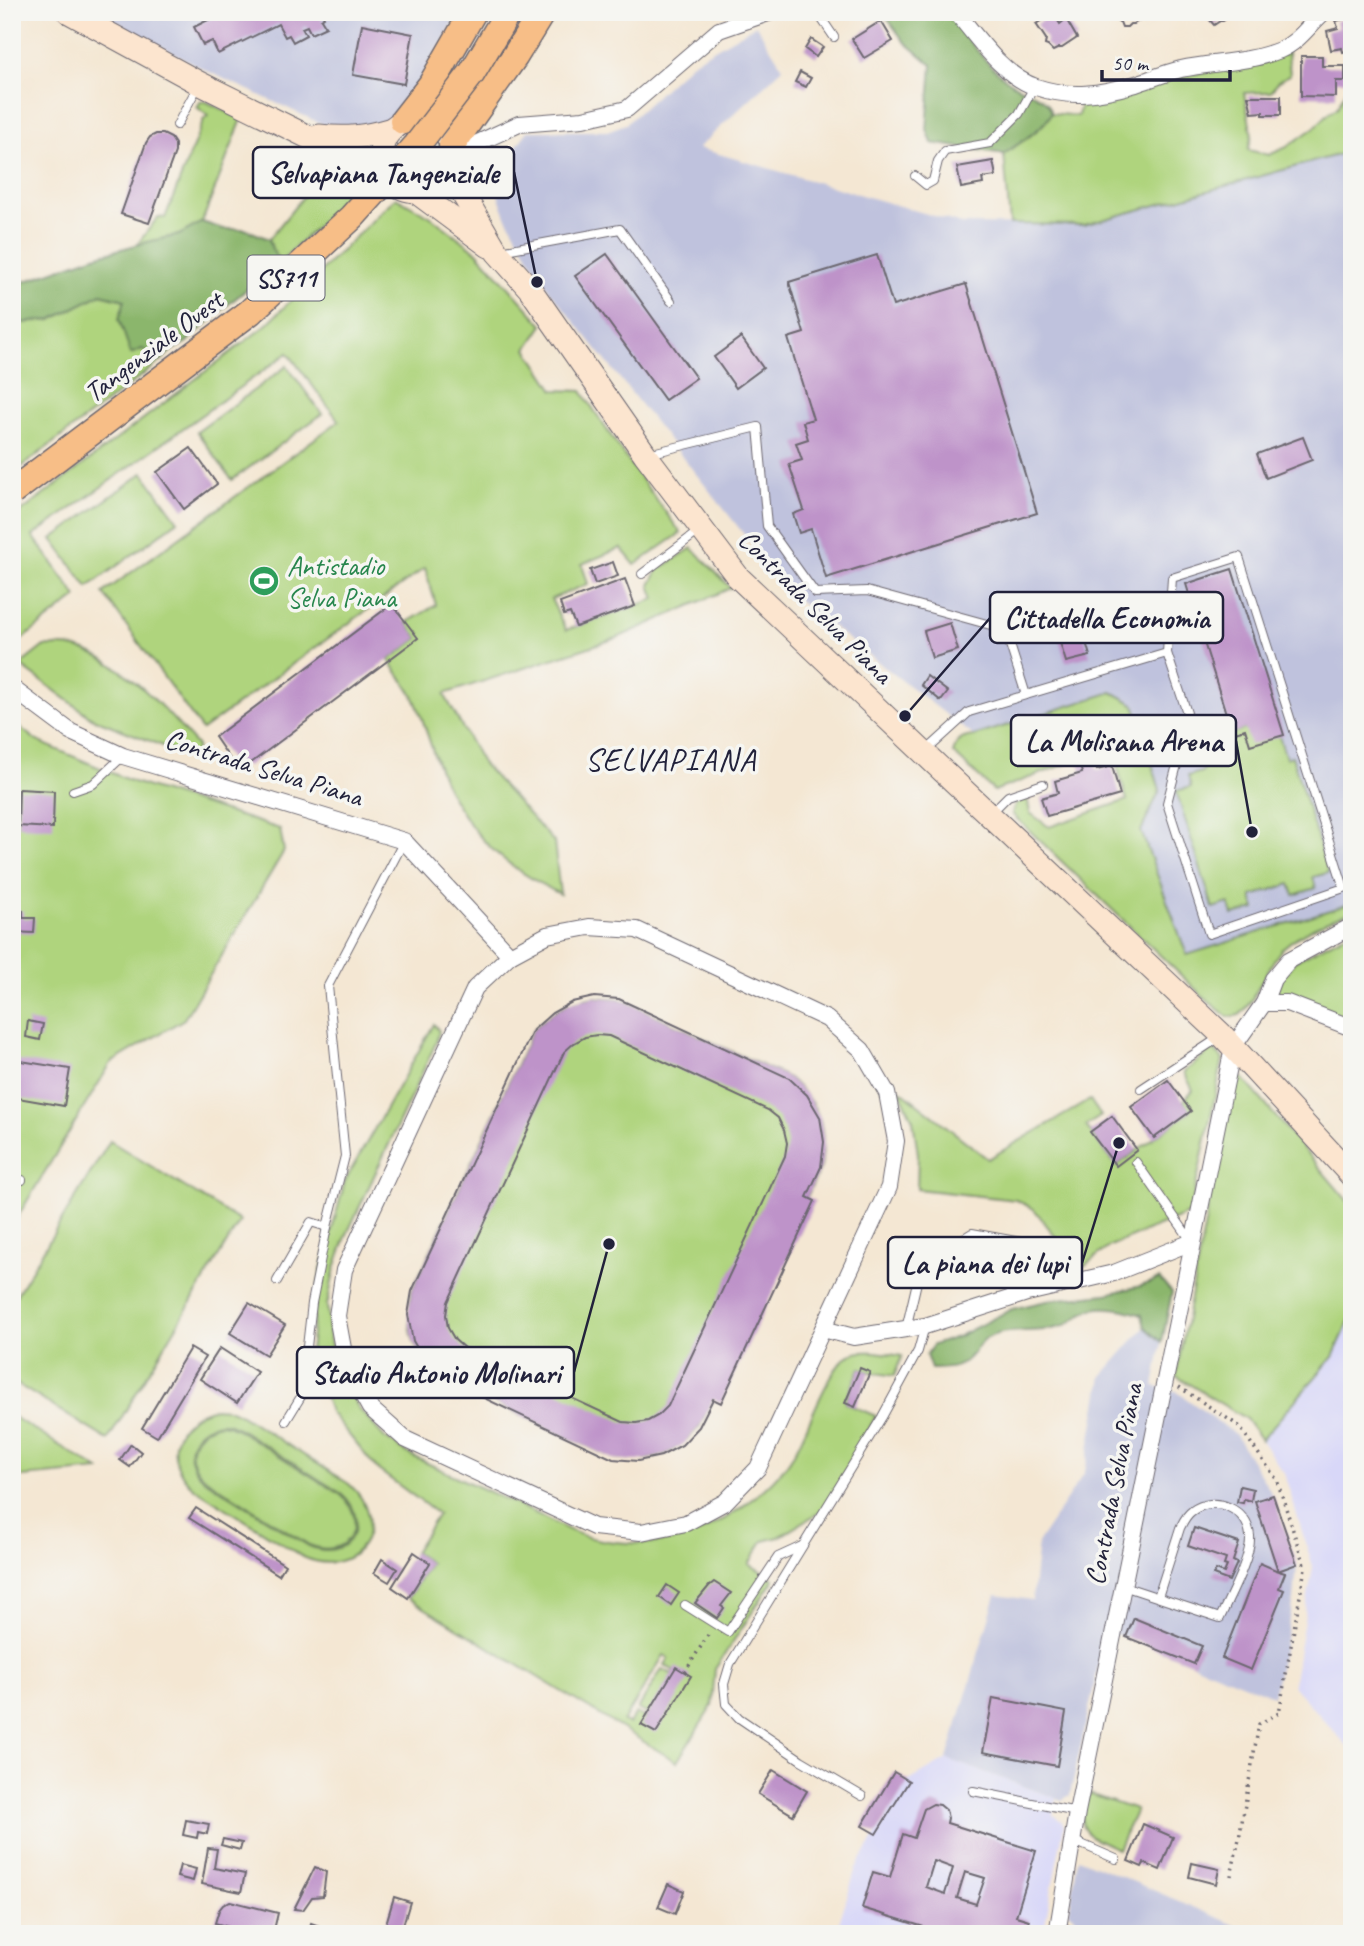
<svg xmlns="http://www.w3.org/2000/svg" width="1364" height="1946" font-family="Caveat,sans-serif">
<rect width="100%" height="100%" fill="#f6f6f2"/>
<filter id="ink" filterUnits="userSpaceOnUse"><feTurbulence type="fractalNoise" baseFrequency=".0143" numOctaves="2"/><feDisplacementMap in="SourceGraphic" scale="14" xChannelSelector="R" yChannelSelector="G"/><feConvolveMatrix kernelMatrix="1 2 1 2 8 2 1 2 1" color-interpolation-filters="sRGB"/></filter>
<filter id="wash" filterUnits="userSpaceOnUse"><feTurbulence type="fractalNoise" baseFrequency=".00686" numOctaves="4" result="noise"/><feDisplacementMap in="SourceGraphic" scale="28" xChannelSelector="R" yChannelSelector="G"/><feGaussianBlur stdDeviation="1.57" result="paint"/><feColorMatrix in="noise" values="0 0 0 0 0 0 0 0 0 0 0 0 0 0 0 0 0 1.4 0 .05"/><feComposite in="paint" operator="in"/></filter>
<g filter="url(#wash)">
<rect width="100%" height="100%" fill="#f4e7d3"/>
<g fill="#d8d7f8">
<polygon points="1352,1315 1352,1751 1293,1686 1313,1567 1284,1473 1261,1440 1333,1357"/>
<polygon points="947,1759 1056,1798 1053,1815 1062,1821 1064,1826 1043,1934 873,1934 839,1923 856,1868 909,1781"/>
</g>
<g fill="#bfc2dd" fill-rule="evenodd">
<polygon points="99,12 460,12 405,105 385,122 343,129 322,124 207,71"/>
<path d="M756 25 783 68 698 148 962 224 1084 225 1352 151V903L1187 955 1141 831 1160 790 1112 692 974 736 794 597 543 282 506 216 492 178 528 131H607L626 124 694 61ZM1196 744 1286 758 1292 757 1328 873 1313 877 1316 888 1294 895 1290 884 1251 896 1255 909 1232 915 1229 903 1177 791 1191 787 1204 771Z"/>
<polygon points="1145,1327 1162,1342 1154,1386 1176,1391 1235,1434 1273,1495 1297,1564 1294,1600 1273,1696 1126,1637 1106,1632 1071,1790 1070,1795 1062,1800 947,1759 996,1595 1032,1600 1038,1542 1085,1472 1102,1376"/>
<polygon points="1078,1858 1235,1925 1240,1934 1074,1934 1077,1921 1069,1912"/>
</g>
<g fill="#afd47d" stroke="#687b5c" stroke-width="2" fill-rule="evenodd">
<path d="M1288 53 1290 75 1278 81 1271 92 1244 93 1252 135 1248 150 1269 155 1287 147 1315 127 1330 112 1337 108 1348 86 1350 64 1352 63V151L1084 225 1010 224 1004 154C1020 142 1042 131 1051 113L1078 116 1081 103 1131 94 1158 82Z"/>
<polygon points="201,101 207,102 242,119 202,222 179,235 137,245 158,217 165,218 204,119 208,116 197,107"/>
<polygon points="331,162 366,179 280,262 272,249 269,239"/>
<path d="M396 197 431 217 476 251 543 325 527 349 554 390 582 391C612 440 646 486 681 533L635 565 621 548 582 564 588 584 551 599 566 630 655 599 650 585 658 570 692 548 731 588 617 638 444 694 482 763 554 842 560 894C508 868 477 843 449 791 434 763 428 730 415 700 409 686 397 673 389 660L418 638 406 623 436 605 425 568 202 730 103 593 339 421 288 353 33 536 77 597 12 647V519L265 326Z"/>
<polygon points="100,294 125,300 131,353 142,348 161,361 12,474 12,327 20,323 51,320"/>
<polygon points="287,366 322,414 232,480 197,432"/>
<polygon points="143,473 178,521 88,587 52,539"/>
<path d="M44 646C52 647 62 645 71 647 118 655 168 712 197 746L193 758 92 718 20 665Z"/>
<path d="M1112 692 1134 704 1160 790 1141 831 1187 955 1352 903V912C1333 917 1298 934 1284 947 1269 961 1251 1009 1239 1015 1236 1016 1232 1016 1228 1017L1209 1002 1012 814C1014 804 1018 801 1027 797L1030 813 1049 827 1127 800 1115 759 1100 763 1096 753 994 791 953 753C957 741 961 737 974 736Z"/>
<polygon points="12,721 37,741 133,782 280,829 284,851 184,1019 111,1063 12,1226"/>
<polygon points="1245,729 1279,736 1286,758 1292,756 1328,873 1313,877 1316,888 1294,895 1290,884 1252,896 1255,909 1233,915 1229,903 1213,908 1176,791 1191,787 1188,776 1204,771 1196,744"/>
<polygon points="1352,931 1352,1021 1272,997 1278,983 1295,961"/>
<path d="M594 997 619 999 789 1078C820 1106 827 1125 821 1167L699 1427C671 1457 654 1463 613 1458L444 1379C412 1351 405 1333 412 1291L533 1030C555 1009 565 1003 594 997Z"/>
<path d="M434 1024 439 1031 436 1043 347 1234 335 1268 327 1305 330 1341 341 1375 359 1409 385 1438 412 1456C454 1476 496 1495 537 1514 555 1523 576 1535 596 1539 620 1544 650 1545 675 1540 715 1532 772 1490 793 1455 807 1433 828 1366 850 1355 864 1348 888 1354 902 1356L894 1376 870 1372 860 1368 845 1403 876 1416 826 1508 779 1537 763 1541 749 1564 774 1579 715 1669 712 1706 677 1762 408 1598 430 1563 414 1552 438 1514 377 1469 330 1412 310 1351 316 1298 321 1270 345 1181ZM664 1655 669 1658 665 1665 674 1671 672 1674 662 1669 638 1709 647 1714 645 1718 636 1713 629 1724 623 1722Z"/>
<polygon points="1213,1049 1223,1059 1190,1213 1110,1246 1084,1266 1066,1250 1034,1209 1016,1200 917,1189 918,1154 913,1120 899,1089 988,1159 1090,1100 1101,1116 1086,1126 1116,1166 1190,1111 1183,1101 1193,1090 1184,1072"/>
<polygon points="1242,1077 1352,1206 1352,1315 1333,1357 1261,1440 1246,1419 1176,1376 1230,1093 1235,1082"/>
<polygon points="110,1141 240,1221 108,1440 12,1381 12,1302"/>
<path d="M215 1408 228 1409 241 1415 349 1484C393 1523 357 1581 303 1557L194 1488C161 1459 171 1418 215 1408ZM219 1423H228L238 1428 342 1494C373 1522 347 1563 309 1546L205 1480C181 1459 187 1430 219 1423Z"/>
<polygon points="12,1416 99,1470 12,1478"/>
<path d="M219 1424 228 1425 237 1429 341 1495C371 1522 347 1561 309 1545L206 1479C182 1459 189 1431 219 1424Z"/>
<path d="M1089 1794 1136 1810 1118 1849C1084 1833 1073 1833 1089 1794Z"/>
</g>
<g fill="#8bb66c" stroke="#566c54" stroke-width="2">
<path d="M834 12H944C967 35 984 65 1012 83 1022 90 1049 97 1051 111 1052 123 1015 146 1004 154L932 143 927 129 932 65 904 41 884 14 836 16Z"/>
<polygon points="202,222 223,229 245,229 269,239 272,249 280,262 224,308 187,342 171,351 161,361 142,349 131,354 119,319 125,300 101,294 51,320 20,323 12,327 12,286 95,256 151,241 179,235"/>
<path d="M1159 1279 1172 1292 1162 1342 1145 1327 1142 1315C1127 1310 1109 1305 1093 1309 1081 1312 1072 1324 1060 1327 1036 1335 1008 1326 985 1339 981 1342 977 1348 974 1352 959 1370 954 1368 931 1369L926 1355 933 1345 957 1337 1012 1309 1051 1300 1106 1294 1141 1286Z"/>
</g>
<g id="blocks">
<g fill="#be93c9" fill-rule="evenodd">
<polygon points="224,12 321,12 324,17 321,19 326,27 311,34 307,26 302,28 306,35 293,42 289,35 285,37 278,24 218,54 212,41 203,45 194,27"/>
<polygon points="1114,12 1151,12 1134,24 1130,24 1127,27 1122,27 1120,22 1116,21 1117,16"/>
<polygon points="1206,12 1236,12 1223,21 1220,21 1214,25 1209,19 1205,18"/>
<polygon points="1053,13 1060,24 1066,19 1077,38 1062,48 1059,48 1053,51 1048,46 1045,45 1046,39 1036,24"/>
<polygon points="1352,17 1352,50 1343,52 1342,48 1331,50 1327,31 1338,28 1336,21"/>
<polygon points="881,21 893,41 864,58 852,39"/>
<polygon points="362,24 413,34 404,84 353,75"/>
<polygon points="811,39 823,47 816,57 805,49"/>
<polygon points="1301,56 1322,56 1322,66 1345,66 1345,81 1336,81 1336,97 1301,96"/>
<polygon points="800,72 811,78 806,87 795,82"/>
<polygon points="1248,96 1281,96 1281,115 1263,115 1263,112 1252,113"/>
<polygon points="156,134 163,134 171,138 175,144 175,152 149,223 121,214 146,143 150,137"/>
<polygon points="993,161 996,176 982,178 983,184 961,188 957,167"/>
<polygon points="607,254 696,378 665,400 575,276"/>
<polygon points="877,255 893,306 966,284 1037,513 826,578 811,529 799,533 793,514 804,510 789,464 802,460 796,443 808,439 803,422 813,419 788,338 804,333 789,282"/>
<polygon points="741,337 763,368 736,388 714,357"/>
<polygon points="1303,437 1312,460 1266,478 1257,454"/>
<polygon points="191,448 217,484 184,509 157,472"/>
<polygon points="613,562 618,576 595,584 590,570"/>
<polygon points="1232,569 1284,735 1250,745 1245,729 1232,733 1186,584"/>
<polygon points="625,579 635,606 576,627 570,613 564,615 560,603"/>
<polygon points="1072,593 1090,656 1066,662 1047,600"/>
<polygon points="392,604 418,638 247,766 232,762 215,737"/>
<polygon points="950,623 958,650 932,658 924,631"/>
<polygon points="927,676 948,692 941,701 921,685"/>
<polygon points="1094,758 1097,770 1112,766 1120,795 1047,816 1041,798 1058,793 1055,781 1082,773 1079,762"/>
<polygon points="19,789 54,791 53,828 18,826"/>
<polygon points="12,910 23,911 23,918 35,918 34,933 12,932"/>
<path d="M594 997 619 999 789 1078 807 1095 820 1117 824 1142 821 1167 807 1197 815 1201 721 1403 713 1399 699 1427 682 1445 661 1456 638 1461 613 1459 444 1379 426 1363 413 1341 408 1315 412 1291 533 1030 552 1013 572 1002ZM597 1035 609 1036 768 1110 778 1118 784 1130 787 1143 785 1156 668 1406 659 1415 648 1421 636 1423 623 1422 464 1348 455 1340 448 1328 446 1315 448 1302 564 1052 574 1043 585 1037Z"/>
<polygon points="28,1021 43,1024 40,1040 26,1037"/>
<polygon points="15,1060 70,1069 64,1106 12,1097 12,1078"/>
<polygon points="1168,1080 1191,1111 1154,1138 1131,1107"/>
<polygon points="1112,1116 1137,1150 1116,1166 1090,1132"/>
<polygon points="249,1303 285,1325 266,1355 230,1333"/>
<polygon points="190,1348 205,1357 157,1437 142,1428"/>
<polygon points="220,1348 257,1372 237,1403 200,1379"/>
<polygon points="860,1368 870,1372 855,1407 845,1403"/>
<polygon points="131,1444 141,1452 130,1467 120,1460"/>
<polygon points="1240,1486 1253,1489 1251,1501 1244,1499 1243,1503 1237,1502"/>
<polygon points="1273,1495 1297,1564 1278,1571 1285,1573 1279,1588 1284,1590 1251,1670 1222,1658 1260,1563 1278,1571 1255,1501"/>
<polygon points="196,1508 285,1565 279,1575 189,1518"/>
<polygon points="1194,1528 1239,1543 1233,1561 1237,1563 1229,1581 1213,1575 1216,1570 1224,1573 1227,1566 1224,1565 1226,1559 1188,1546"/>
<polygon points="414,1552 430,1563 408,1598 392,1587"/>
<polygon points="382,1559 397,1569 389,1582 374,1573"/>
<polygon points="714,1582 731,1593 721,1606 724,1608 717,1618 695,1603 709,1586"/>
<polygon points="667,1585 679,1593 671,1605 659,1597"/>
<polygon points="1134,1618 1202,1646 1194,1664 1126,1637"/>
<polygon points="676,1667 691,1676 656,1733 641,1725"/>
<polygon points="993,1698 1066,1712 1057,1766 983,1752"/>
<polygon points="773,1770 807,1791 793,1815 758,1794"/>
<polygon points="894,1772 909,1781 876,1834 862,1826"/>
<path d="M933 1804 940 1805 946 1810 948 1818 947 1823 1036 1851 1016 1916 1029 1920 1025 1934H947L862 1908 873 1872 890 1877 903 1834 914 1838 924 1809ZM934 1861 953 1868 945 1894 926 1887ZM965 1872 985 1878 976 1904 957 1898Z"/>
<polygon points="186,1820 209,1824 207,1834 198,1832 197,1838 183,1835"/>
<polygon points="1143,1824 1173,1837 1160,1870 1144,1863 1142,1867 1128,1861"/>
<polygon points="223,1839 242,1843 240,1850 221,1845"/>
<polygon points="208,1848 217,1849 214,1868 245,1874 241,1892 202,1884"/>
<polygon points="1192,1863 1219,1869 1216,1884 1189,1877"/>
<polygon points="180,1865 196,1869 193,1881 177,1877"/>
<polygon points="315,1867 326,1872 323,1896 312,1897 303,1910 294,1909"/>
<polygon points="668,1884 684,1891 675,1914 658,1907"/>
<polygon points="394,1897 410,1902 401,1932 385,1927"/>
<polygon points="230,1901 278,1913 273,1934 238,1934 239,1930 215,1923 219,1910 223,1905"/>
<polygon points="311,1923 328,1929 326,1934 308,1934"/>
</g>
</g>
</g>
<g filter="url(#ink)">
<use href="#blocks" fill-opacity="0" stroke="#6c6770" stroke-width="2"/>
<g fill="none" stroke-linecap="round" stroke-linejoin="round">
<g stroke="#6c6770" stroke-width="10">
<g id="lane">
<polyline points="817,12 834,37"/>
<polyline points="177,125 198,86"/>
<polyline points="915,176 926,185 933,181 938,161 945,151 990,143 1019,114 1034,87"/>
<polyline points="500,251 620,229 671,301"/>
<polyline points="648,454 758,427 767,526 815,593 867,591 1005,629 1026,695"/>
<polyline points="642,574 699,531"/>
<polyline points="926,751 969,712 1167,653 1189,719 1167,803 1209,934 1344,888 1239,557 1172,578 1167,653"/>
<polyline points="73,791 93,784 123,756"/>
<polyline points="991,813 1008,796 1043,784"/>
<polyline points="1141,1089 1220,1037"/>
<polyline points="1136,1162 1192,1242"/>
<polyline points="12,1178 22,1180"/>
<polyline points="277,1281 311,1222 327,1227"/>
<polyline points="906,1329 921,1265 972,1233 1032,1244 1071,1283"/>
<polyline points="286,1421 308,1385 305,1364 312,1303 327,1227 345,1156 328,986 404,841"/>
<path d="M1123 1586 1220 1618C1229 1598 1252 1556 1250 1536 1248 1509 1214 1494 1192 1511 1186 1515 1183 1522 1180 1528L1158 1597"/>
<polyline points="685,1605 728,1632 778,1557 802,1546"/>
<polyline points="973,1791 1077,1812"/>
<polyline points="862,1796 801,1760 739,1718 726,1704 724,1684 730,1664 882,1417 918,1351 925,1326"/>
<polyline points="1072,1840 1116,1859"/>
<polyline points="1058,1926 1081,1934"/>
</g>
</g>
<g stroke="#6c6770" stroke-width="18">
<g id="street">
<path d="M956 12C977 37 1004 77 1036 87 1072 99 1100 94 1136 84 1151 79 1165 73 1181 69 1214 62 1248 63 1280 50 1299 42 1309 25 1324 12"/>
<polyline points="454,154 519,124 583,119 627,109 719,30 771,12"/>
<polyline points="12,688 71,732 123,756 404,841 510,955"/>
<polygon points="589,927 637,930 827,1019 862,1050 887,1093 896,1141 889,1187 758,1468 725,1502 686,1523 641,1532 594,1527 405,1439 370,1408 346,1365 337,1316 344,1270 475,988 510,955 547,935"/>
<polyline points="1264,1003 1287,1003 1352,1028"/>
<polyline points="823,1329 854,1337 925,1326 1027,1293 1114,1273 1192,1242"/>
<polyline points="1057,1934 1077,1812 1233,1047 1264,1003 1273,979 1289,960 1352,926"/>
</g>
</g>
<g stroke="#6c6770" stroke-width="25">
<g id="secondary">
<polyline points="69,12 199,83 387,176"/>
<circle cx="417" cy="155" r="36"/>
<path d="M319 136C347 139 365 137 392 129"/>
<polyline points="452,167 460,189 497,252 530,289 645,454 738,577 1222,1035 1352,1176"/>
<polyline points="415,191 489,246"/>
</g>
</g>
<g stroke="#6c6770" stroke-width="29">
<g id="primary">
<polyline points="403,121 431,85 473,12"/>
<polyline points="452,145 515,56 542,12"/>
</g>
</g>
<g stroke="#6c6770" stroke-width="3.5" stroke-dasharray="2 5" stroke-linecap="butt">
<polyline points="1179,1387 1239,1426 1277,1480 1305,1568 1279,1713 1259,1724 1239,1839 1231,1876"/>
<polyline points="685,1672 708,1635"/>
</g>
<use href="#lane" stroke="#fff" stroke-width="8"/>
<use href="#street" stroke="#fff" stroke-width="16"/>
<use href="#secondary" stroke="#fce5cf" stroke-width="23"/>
<use href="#primary" stroke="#f7be87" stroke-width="26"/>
<g stroke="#6c6770" stroke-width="29" stroke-linecap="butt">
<polyline id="primary-bridge" points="12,492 250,312 352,217 417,145 472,73 508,12"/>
</g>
<use href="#primary-bridge" stroke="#f7be87" stroke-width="26"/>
</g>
</g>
<defs>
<g id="stadium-disc" transform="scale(1.575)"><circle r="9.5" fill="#2e9e5b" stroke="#f6f6f2"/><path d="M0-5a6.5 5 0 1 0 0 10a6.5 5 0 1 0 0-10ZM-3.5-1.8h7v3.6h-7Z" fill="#fff"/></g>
</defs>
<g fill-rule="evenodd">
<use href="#stadium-disc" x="264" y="581"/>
</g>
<g text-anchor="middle" stroke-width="7" stroke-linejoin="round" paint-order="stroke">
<rect fill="#f6f6f2" stroke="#626272" stroke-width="2" x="247.5" y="255.5" width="77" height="45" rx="5"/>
<g font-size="26" font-weight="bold" fill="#22223b">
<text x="286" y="287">SS711</text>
</g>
<g font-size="28" fill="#22223b" stroke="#f6f6f2">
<text transform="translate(153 346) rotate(-37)" y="10">Tangenziale Ovest</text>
<text transform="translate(816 606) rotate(45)" y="10">Contrada Selva Piana</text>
<text transform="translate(264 767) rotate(17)" y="10">Contrada Selva Piana</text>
<text transform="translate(1113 1484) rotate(-79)" y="10">Contrada Selva Piana</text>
</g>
<g font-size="28" fill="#27864d" stroke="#f6f6f2" text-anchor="start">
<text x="287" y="575">Antistadio<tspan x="287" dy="32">Selva Piana</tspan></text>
</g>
<g font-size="32" letter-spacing="2" fill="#22223b" stroke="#f6f6f2">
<text x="671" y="770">SELVAPIANA</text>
</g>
</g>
<path fill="none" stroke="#22223b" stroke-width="2.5" d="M537 282L514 172M905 716L990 618M1252 832L1236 741M1119 1143L1082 1263M609 1244L574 1372"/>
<g fill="#22223b" stroke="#f6f6f2" stroke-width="2.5">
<circle cx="537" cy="282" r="7"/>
<circle cx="905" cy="716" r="7"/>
<circle cx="1252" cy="832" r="7"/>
<circle cx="1119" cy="1143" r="7"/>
<circle cx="609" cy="1244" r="7"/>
</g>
<g fill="#f6f6f2" stroke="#22223b" stroke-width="2.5">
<rect x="253" y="147" width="261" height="51" rx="7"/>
<rect x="990" y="592" width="233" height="51" rx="7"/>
<rect x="1011" y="715" width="225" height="51" rx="7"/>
<rect x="888" y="1237" width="194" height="51" rx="7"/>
<rect x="297" y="1347" width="277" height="51" rx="7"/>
</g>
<g font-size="30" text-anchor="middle" font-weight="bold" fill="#22223b">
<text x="383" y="183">Selvapiana Tangenziale</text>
<text x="1107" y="628">Cittadella Economia</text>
<text x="1124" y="751">La Molisana Arena</text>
<text x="985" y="1273">La piana dei lupi</text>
<text x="436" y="1383">Stadio Antonio Molinari</text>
</g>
<rect width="1364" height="1946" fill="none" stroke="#f6f6f2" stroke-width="42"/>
<path d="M1102 70v10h128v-10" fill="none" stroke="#22223b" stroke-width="3.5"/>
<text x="1112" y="70" font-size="21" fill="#22223b" stroke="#f6f6f2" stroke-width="5" paint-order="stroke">50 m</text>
</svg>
